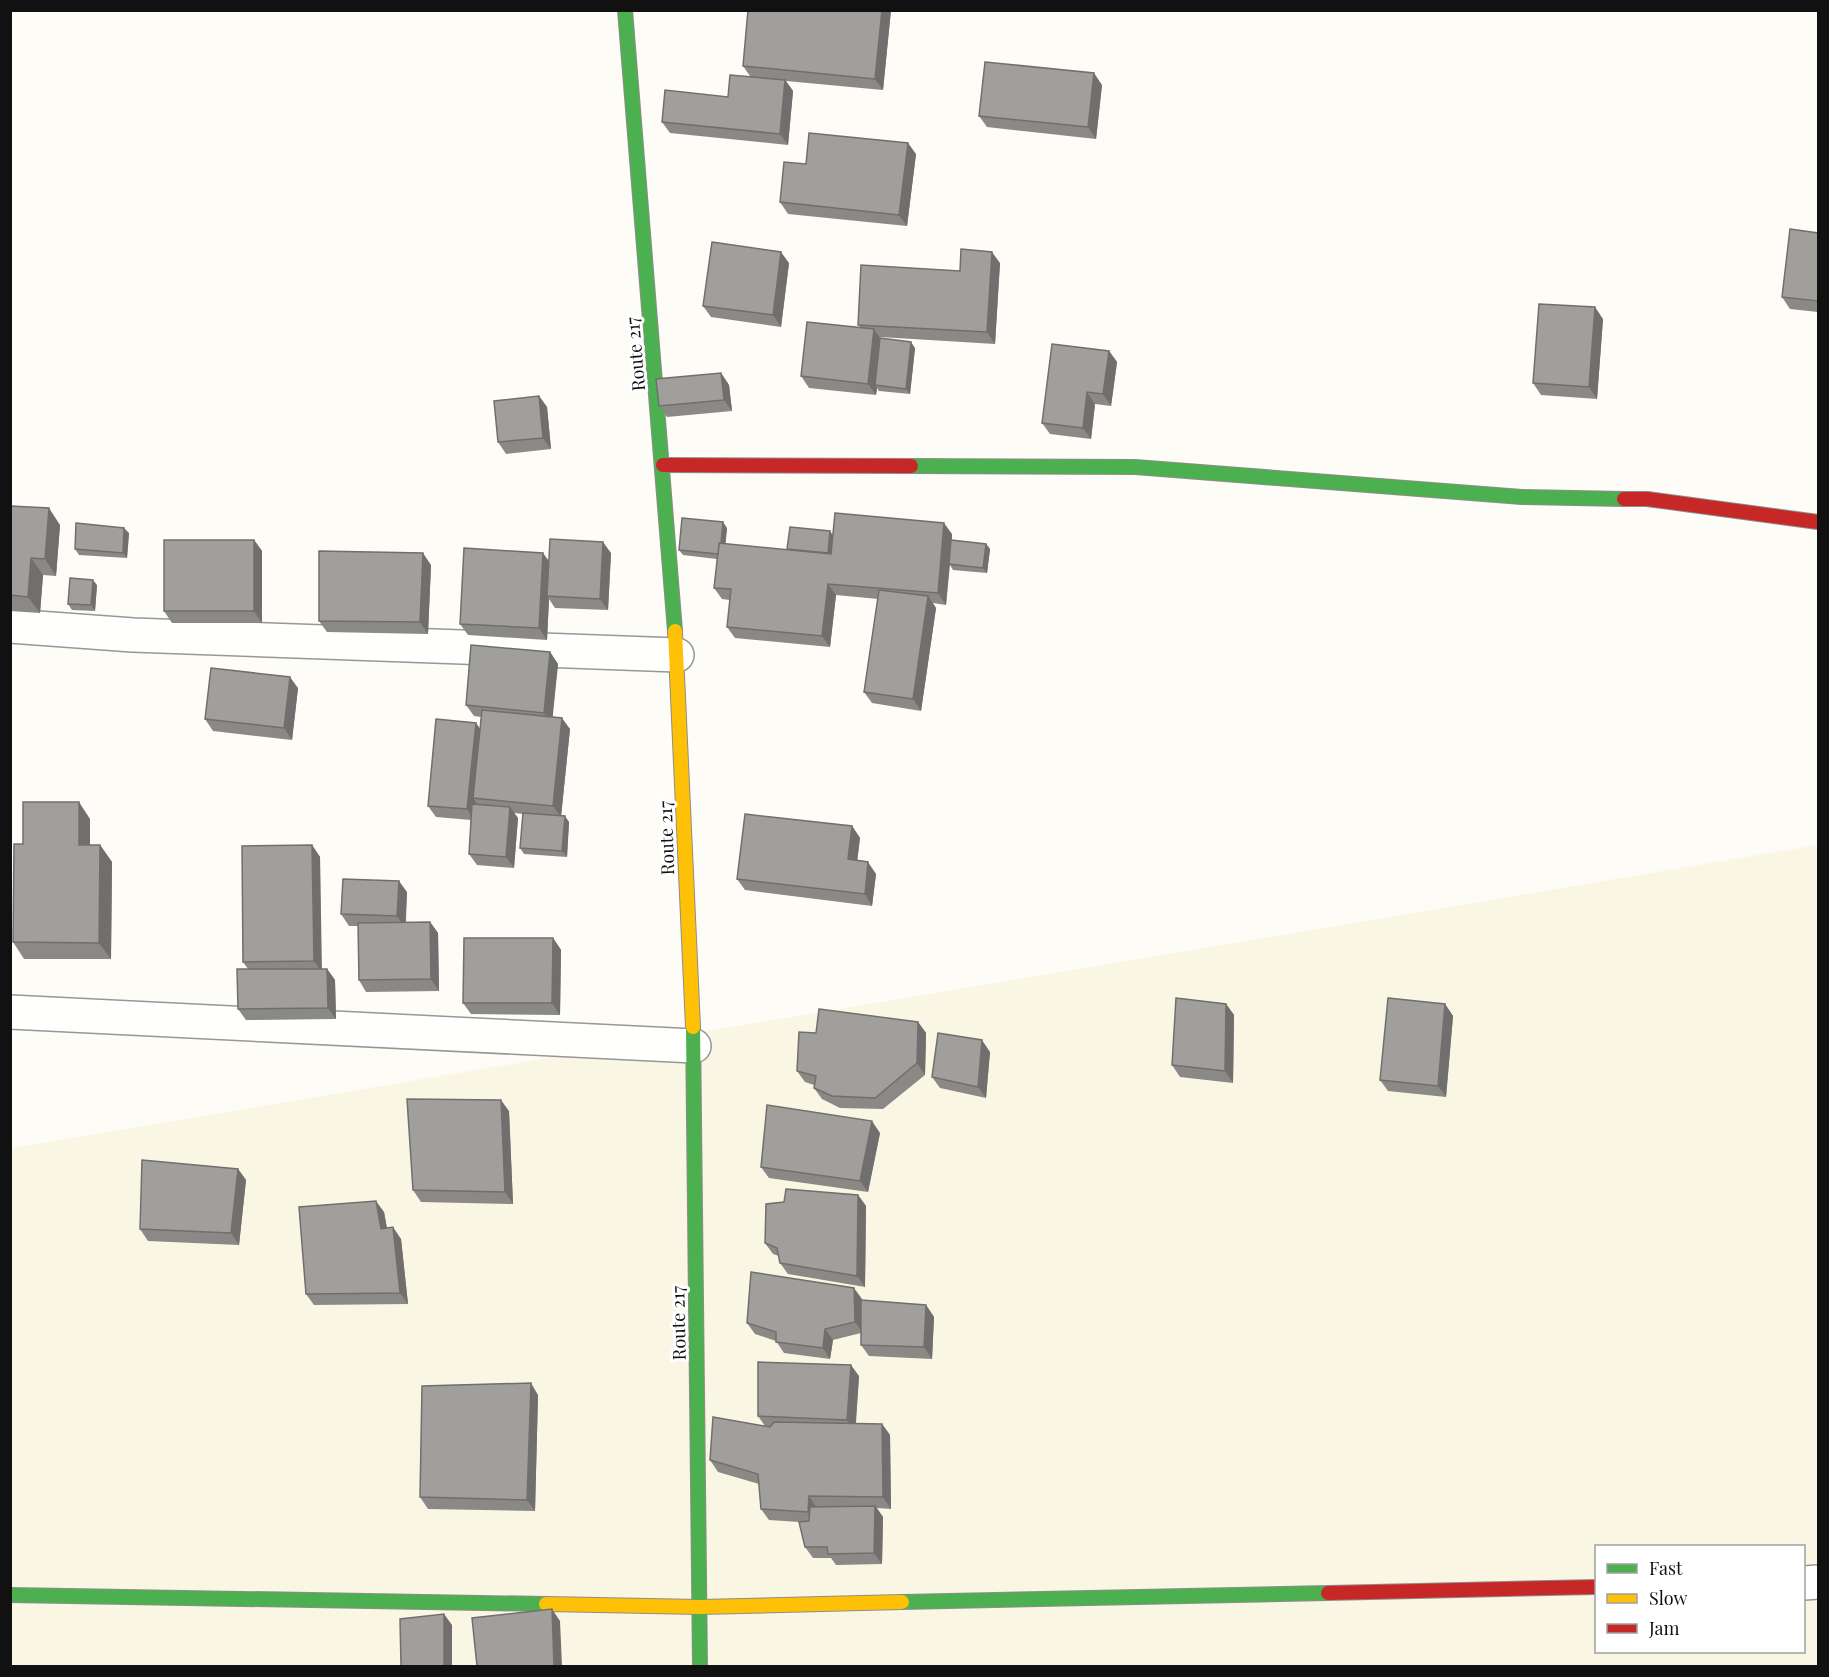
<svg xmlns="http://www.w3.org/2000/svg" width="1829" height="1677" font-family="'Playfair Display',serif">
<rect width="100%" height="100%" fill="#fdfcf7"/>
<path fill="#f9f7e4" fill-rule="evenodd" d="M1818 845V1666H11V1148ZM1596 1546H1804V1652H1596Z"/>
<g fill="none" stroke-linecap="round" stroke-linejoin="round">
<g stroke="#979795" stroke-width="36">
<g id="street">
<polyline points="10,626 133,635 677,655"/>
<polyline points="10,1012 694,1046"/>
<polyline points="1804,1583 1818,1582"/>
</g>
</g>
<g stroke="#8e8d8b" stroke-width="16">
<g id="fast">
<polyline points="625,10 675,631"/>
<polyline points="911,466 1135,467 1522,497 1624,499"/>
<polyline points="693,1027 700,1666"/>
<polyline points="10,1595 546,1604"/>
<polyline points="902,1602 1328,1593"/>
</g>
</g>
<g stroke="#8e8d8b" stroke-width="16">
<g id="slow">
<polyline points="675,631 693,1027"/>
<polyline points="546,1604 700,1607 902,1602"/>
</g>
</g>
<g stroke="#8e8d8b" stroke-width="16">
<g id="jam">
<polyline points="663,465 911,466"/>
<polyline points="1624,499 1647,499 1818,522"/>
<polyline points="1328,1593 1596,1587"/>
</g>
</g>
<use href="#street" stroke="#fffffe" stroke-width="33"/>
<use href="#fast" stroke="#4caf50" stroke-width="14"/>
<use href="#slow" stroke="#ffc107" stroke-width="14"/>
<use href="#jam" stroke="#c62828" stroke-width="14"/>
</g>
<g fill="#8a8986">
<polygon points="748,10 891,10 883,90 786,81 793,91 788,145 670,133 662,122 728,97 750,76 743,66"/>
<polygon points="1102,85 1096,139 987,127 979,116"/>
<polygon points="916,154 907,226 788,214 780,202 806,164"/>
<polygon points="1818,233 1818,312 1790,309 1782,297"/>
<polygon points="789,263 781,327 711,317 703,306"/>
<polygon points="1000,263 995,344 880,337 881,339 915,348 910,394 879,391 877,388 876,395 809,388 801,376 861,328 858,325 960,271"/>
<polygon points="1603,319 1597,399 1541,395 1533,383"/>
<polygon points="1109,351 1117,362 1111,406 1095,404 1091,439 1050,434 1042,423"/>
<polygon points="721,373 729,385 732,411 667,417 659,406"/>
<polygon points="539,396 547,407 551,449 506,454 498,442"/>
<polygon points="10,506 60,525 56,576 43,575 40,613 10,611"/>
<polygon points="727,528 725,544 788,550 787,549 833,535 952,534 952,540 986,544 990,549 987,573 953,570 950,565 946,605 933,603 936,608 921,711 872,703 864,692 878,599 836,595 830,647 735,638 727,627 730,600 722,599 714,588 717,559 683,555 679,550"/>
<polygon points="129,533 127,558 79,555 75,549"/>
<polygon points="254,540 262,551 262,623 172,623 164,611"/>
<polygon points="611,553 608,610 555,608 549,599 547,640 468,635 460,624 549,561"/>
<polygon points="431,565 428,634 327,632 319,621"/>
<polygon points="97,585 95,611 72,610 68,604"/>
<polygon points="550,652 558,664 552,717 570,729 561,816 569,822 567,857 524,854 520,848 523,814 514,813 518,818 514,868 477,865 469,854 471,820 436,817 428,806 476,723 480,729 481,717 474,716 466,705"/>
<polygon points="298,688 292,740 213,731 205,719"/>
<polygon points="90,819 90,845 100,845 112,862 111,959 24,959 13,942 23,844"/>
<polygon points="852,826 860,838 857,861 876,874 872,906 745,890 737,879"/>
<polygon points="312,845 320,857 321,969 327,969 335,980 336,1019 246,1020 238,1009 248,969 243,962"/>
<polygon points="407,892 406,922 430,922 438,933 439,991 366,992 359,980 358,926 349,926 341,914"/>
<polygon points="553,938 561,950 560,1015 471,1014 463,1003"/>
<polygon points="1226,1004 1234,1015 1233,1083 1180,1077 1172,1065"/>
<polygon points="1445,1004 1453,1016 1446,1097 1388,1091 1380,1080"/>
<polygon points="918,1022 926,1033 925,1075 883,1109 840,1108 822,1099 814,1088 814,1085 805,1082 797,1071 816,1033"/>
<polygon points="990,1052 986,1098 940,1088 932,1077"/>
<polygon points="509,1111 513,1204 421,1202 413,1190"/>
<polygon points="880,1133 868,1192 769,1178 761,1167"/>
<polygon points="238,1169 246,1180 239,1245 148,1241 140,1229"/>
<polygon points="858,1195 866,1206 865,1287 788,1274 780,1263 779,1256 773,1254 765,1243"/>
<polygon points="384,1212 387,1228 401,1239 408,1304 314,1305 306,1294"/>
<polygon points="862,1299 862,1300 926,1305 934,1317 932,1359 869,1356 861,1345 861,1333 833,1340 830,1359 784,1353 776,1341 755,1334 747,1323"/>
<polygon points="859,1376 856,1423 882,1424 890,1435 891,1509 877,1508 883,1517 882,1564 836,1565 831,1558 813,1558 805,1547 799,1522 769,1520 761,1509 759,1484 718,1472 710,1460 765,1426 758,1416"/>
<polygon points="538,1395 535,1511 428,1509 420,1497"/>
</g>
<g fill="#716f6d">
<polygon points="882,10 891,10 883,90 875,79"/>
<polygon points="1094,73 1102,85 1096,139 1088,127"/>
<polygon points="785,80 793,91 788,145 780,134"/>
<polygon points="908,143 916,154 907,226 899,215"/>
<polygon points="781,252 789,263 781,327 773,315"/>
<polygon points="992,252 1000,263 995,344 987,332"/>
<polygon points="1595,307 1603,319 1597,399 1589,387"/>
<polygon points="874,329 882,341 875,385 877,388 876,395 868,384"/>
<polygon points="911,342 915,348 910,394 906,389"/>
<polygon points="1109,351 1117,362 1111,406 1103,394"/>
<polygon points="721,373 729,385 732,411 724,400"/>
<polygon points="1087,392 1095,404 1091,439 1083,428"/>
<polygon points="539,396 547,407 551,449 543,438"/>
<polygon points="49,508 60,525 56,576 45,559"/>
<polygon points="723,522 727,528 724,560 720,554"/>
<polygon points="944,523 952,534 946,605 938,593"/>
<polygon points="124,528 129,533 127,558 123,553"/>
<polygon points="830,531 834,537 832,559 828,553"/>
<polygon points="254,540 262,551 262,623 254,611"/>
<polygon points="603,542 611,553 608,610 600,599"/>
<polygon points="986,544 990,549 987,573 983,568"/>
<polygon points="423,553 431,565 428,634 420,622"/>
<polygon points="543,553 551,564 547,596 549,599 547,640 539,628"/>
<polygon points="31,558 43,575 40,613 28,597"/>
<polygon points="93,580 97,585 95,611 91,605"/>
<polygon points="828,584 836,595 830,647 822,636"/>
<polygon points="928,596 936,608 921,711 913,699"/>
<polygon points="550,652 558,664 552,724 544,713"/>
<polygon points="290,677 298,688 292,740 284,728"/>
<polygon points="562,718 570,729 561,817 553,806"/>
<polygon points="476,723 484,735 473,798 477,804 475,821 467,809"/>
<polygon points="79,802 90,819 90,861 79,845"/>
<polygon points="510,807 518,818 514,868 506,857"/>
<polygon points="565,816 569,822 567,857 562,851"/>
<polygon points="852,826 860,838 856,871 848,859"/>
<polygon points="100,845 112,862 111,959 99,943"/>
<polygon points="312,845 320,857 322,973 314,961"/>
<polygon points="868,862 876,874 872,906 865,894"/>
<polygon points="399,881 407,892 405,928 397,916"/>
<polygon points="430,922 438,933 439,991 431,979"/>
<polygon points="553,938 561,950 560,1015 552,1003"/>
<polygon points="327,969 335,980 336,1019 328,1008"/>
<polygon points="1226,1004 1234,1015 1233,1083 1225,1071"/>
<polygon points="1445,1004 1453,1016 1446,1097 1438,1086"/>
<polygon points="918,1022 926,1033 925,1075 917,1063"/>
<polygon points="982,1040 990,1052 986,1098 978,1087"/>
<polygon points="501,1100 509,1111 513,1204 505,1192"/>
<polygon points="872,1121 880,1133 868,1192 860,1181"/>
<polygon points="238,1169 246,1180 239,1245 231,1233"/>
<polygon points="858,1195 866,1206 865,1287 857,1276"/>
<polygon points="376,1201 384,1212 389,1241 381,1229"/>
<polygon points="393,1227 401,1239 408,1304 400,1293"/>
<polygon points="854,1288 862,1299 863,1333 855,1322"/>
<polygon points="926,1305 934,1317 932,1359 924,1347"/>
<polygon points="825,1329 833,1340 830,1359 823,1348"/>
<polygon points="851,1365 859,1376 855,1431 847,1420"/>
<polygon points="531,1383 538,1395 535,1511 527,1500"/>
<polygon points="882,1424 890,1435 891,1509 883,1497"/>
<polygon points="809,1496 817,1508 816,1524 808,1512"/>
<polygon points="875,1506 883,1517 882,1564 874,1553"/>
<polygon points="552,1609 560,1621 562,1666 554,1666"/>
<polygon points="444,1614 452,1625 452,1666 444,1666"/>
</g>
<g fill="#a19f9c" stroke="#716f6d" stroke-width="1.5">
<polygon points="748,10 882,10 875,79 743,66"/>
<polygon points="985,62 1094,73 1088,127 979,116"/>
<polygon points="730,75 785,80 780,134 662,122 665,90 728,97"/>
<polygon points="809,133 908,143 899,215 780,202 784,162 806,164"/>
<polygon points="1790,229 1818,233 1818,301 1782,297"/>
<polygon points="712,242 781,252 773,315 703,306"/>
<polygon points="961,249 992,252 987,332 858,325 861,265 960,271"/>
<polygon points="1539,304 1595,307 1589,387 1533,383"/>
<polygon points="807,322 874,329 868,384 801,376"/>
<polygon points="880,338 911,342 906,389 875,385"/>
<polygon points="1052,344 1109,351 1103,394 1087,392 1083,428 1042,423"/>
<polygon points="721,373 724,400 659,406 656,379"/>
<polygon points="539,396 543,438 498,442 494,401"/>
<polygon points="10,506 49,508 45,559 31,558 28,597 10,595"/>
<polygon points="835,513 944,523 938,593 828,584 822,636 727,627 731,589 714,588 719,543 831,554"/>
<polygon points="682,518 723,522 721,543 719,543 718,554 679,550"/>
<polygon points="76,523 124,528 123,553 75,549"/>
<polygon points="790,527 830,531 828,553 787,549"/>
<polygon points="550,539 603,542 600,599 547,596"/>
<rect x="164" y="540" width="90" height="71"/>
<polygon points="951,540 986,544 983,568 949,564"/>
<polygon points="464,548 543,553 539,628 460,624"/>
<polygon points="319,551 423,553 420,622 319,621"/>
<polygon points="70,578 93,580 91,605 68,604"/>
<polygon points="879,590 928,596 913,699 864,692"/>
<polygon points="471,645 550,652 544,713 466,705"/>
<polygon points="211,668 290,677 284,728 205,719"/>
<polygon points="482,710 562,718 553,806 473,798"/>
<polygon points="436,719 476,723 467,809 428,806"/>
<polygon points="23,802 79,802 79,845 100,845 99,943 13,942 14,844 23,844"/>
<polygon points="472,804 510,807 506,857 469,854"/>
<polygon points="523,813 565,816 562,851 520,848"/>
<polygon points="745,814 852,826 848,859 868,862 865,894 737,879"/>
<polygon points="312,845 314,961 243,962 242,846"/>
<polygon points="343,879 399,881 397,916 341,914"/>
<polygon points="430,922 431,979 359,980 358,923"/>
<polygon points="464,938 553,938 552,1003 463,1003"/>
<polygon points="237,969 327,969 328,1008 238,1009"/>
<polygon points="1176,998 1226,1004 1225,1071 1172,1065"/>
<polygon points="1388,998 1445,1004 1438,1086 1380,1080"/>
<polygon points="819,1009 918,1022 917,1063 875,1098 832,1096 814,1088 816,1076 797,1071 799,1032 816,1033"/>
<polygon points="938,1033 982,1040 978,1087 932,1077"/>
<polygon points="407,1099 501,1100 505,1192 413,1190"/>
<polygon points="767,1105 872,1121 860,1181 761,1167"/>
<polygon points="142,1160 238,1169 231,1233 140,1229"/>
<polygon points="786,1189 858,1195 857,1276 780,1263 777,1248 765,1243 766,1204 784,1202"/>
<polygon points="376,1201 381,1229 393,1227 400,1293 306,1294 299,1207"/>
<polygon points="751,1272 854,1288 855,1322 825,1329 823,1348 776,1342 776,1332 747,1323"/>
<polygon points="861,1300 926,1305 924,1347 861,1345"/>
<polygon points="758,1362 851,1365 847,1420 758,1416"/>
<polygon points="531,1383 527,1500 420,1497 422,1386"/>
<polygon points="713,1417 770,1427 774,1422 882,1424 883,1497 809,1496 808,1512 761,1509 758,1474 710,1460"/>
<polygon points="875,1506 874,1553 828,1554 827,1547 805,1547 799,1522 809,1521 810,1507"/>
<polygon points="552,1609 554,1666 477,1666 472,1618"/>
<polygon points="444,1614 444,1666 401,1666 400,1619"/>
</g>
<g text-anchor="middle" stroke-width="6" stroke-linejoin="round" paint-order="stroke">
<g font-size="18" fill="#111" stroke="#fff">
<text transform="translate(636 354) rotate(-95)" y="6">Route 217</text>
<text transform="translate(667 838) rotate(-92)" y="6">Route 217</text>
<text transform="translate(679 1323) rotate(-91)" y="6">Route 217</text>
</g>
</g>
<rect width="1829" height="1677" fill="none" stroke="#111111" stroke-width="24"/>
<rect x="1595" y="1545" width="210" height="108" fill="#ffffff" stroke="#a0a0a0" stroke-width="1.5"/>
<rect x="1607" y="1564" width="30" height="9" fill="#4caf50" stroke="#a0a0a0" stroke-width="1.5"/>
<text x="1649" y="1575" font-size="18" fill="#111111">Fast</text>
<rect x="1607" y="1594" width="30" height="9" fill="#ffc107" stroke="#a0a0a0" stroke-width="1.5"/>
<text x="1649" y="1605" font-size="18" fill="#111111">Slow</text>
<rect x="1607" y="1624" width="30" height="9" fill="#c62828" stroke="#a0a0a0" stroke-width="1.5"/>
<text x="1649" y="1635" font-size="18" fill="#111111">Jam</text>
</svg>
